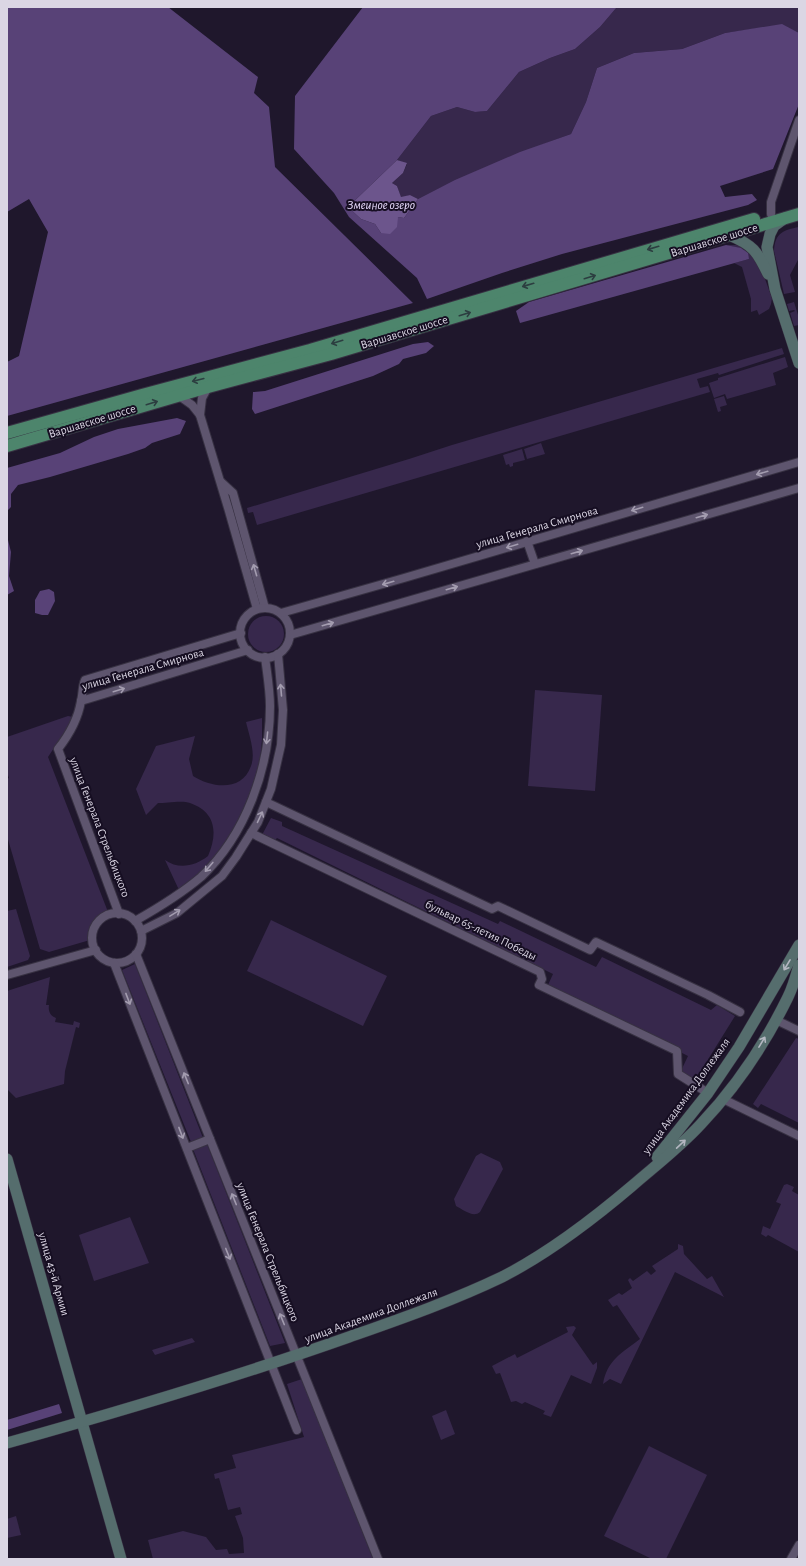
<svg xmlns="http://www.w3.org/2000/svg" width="806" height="1566" font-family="'Alegreya Sans',sans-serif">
<rect width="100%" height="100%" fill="#1f172c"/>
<g fill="#37284c">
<path d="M617 7H799V33L782 25 725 33 682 49 634 53 597 68 586 102 571 134C518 153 467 174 418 199L410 195 401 198 397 186 392 183 403 173 407 164 397 160 431 116 457 107 475 112 487 111 519 72 550 58 575 49 600 27Z"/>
<path d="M799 227V258L790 275 795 292 784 294 774 251C775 233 783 230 799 227Z"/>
<polygon points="726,245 736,245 747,247 758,260 772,298 771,304 769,309 759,315 757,310 751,312 751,299 742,267 734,263 749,259 743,249"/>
<polygon points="794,302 799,318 799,325 794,326 790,313 795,311 794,310 789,311 787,304"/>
<polygon points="782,348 784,354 719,375 718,373 697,379 700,388 708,386 710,392 257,525 253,512 248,513 247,508 409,459 452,445"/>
<polygon points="785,357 788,367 773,373 776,385 727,399 725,394 714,398 709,383 718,380 718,378"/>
<polygon points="724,396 727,405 720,407 721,411 718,412 714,399"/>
<polygon points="541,443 545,454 527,459 524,449"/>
<polygon points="522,449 525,460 513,463 513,466 510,467 509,464 506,465 503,455"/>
<circle cx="266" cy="634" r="18"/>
<polygon points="535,690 602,695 595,791 528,786"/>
<path d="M68 716 73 717V719L48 757 108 912C96 920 90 925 90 940L49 952 40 949 7 836V779L9 778 7 772V737Z"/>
<path d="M262 718V739L259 775 241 817 221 850 204 869 179 890 165 860C179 870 195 866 208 856 218 833 216 812 190 803 183 800 166 803 158 803L146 815 136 789 156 746 195 736 189 759 193 776C212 788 242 792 251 766 256 753 249 735 246 722Z"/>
<polygon points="271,818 282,822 282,826 498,924 500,921 596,967 602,957 711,1010 717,1005 735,1016 694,1082 679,1075 688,1056 548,985 553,974 277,838 274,841 262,835"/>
<polygon points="16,909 30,956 28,960 7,967 7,911"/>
<polygon points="271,920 387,976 363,1026 247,971"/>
<polygon points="135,964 203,1138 191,1142 122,970"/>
<path d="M50 977 46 1005H49C48 1011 50 1016 56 1018L55 1022 73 1025 74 1021 80 1023 79 1028 76 1027 65 1071 64 1084 16 1098 7 1089V991Z"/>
<polygon points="796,1038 799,1039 799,1123 761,1104 758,1108 753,1104"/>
<polygon points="207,1144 285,1343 270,1346 193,1149"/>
<path d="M481 1153 500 1162 503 1169 480 1212C473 1218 464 1210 456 1206L454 1199 476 1156Z"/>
<polygon points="787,1184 794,1187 792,1191 799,1195 799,1252 768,1235 766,1237 761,1234 763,1226 770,1229 781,1204 776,1202 784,1185"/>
<polygon points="130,1217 149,1263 94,1281 79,1235"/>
<path d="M678 1244 683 1246 684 1254 707 1279 712 1276 724 1297 675 1272 621 1384 610 1379 603 1384C607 1360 622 1353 640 1339L617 1305 613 1307 608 1300 619 1293 622 1295 632 1288 628 1280 630 1278 633 1281 647 1271 651 1275 656 1271 652 1266 678 1249Z"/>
<polygon points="574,1326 576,1328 572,1335 593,1365 597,1362 597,1368 591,1384 571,1375 551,1417 543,1414 545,1411 525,1402 522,1404 516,1401 511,1402 500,1373 496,1374 492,1366 515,1354 517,1358 568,1332 566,1327"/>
<polygon points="192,1338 195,1342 155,1355 152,1350"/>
<polygon points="302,1379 373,1559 153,1559 148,1540 183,1531 206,1537 216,1550 227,1549 229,1554 244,1553 243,1538 235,1516 242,1514 240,1507 228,1510 219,1478 215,1479 214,1474 236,1468 232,1455 304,1437 287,1384"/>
<polygon points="446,1410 455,1434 441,1440 432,1416"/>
<polygon points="649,1446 707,1475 666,1559 652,1559 604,1536"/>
<polygon points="16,1516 21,1535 7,1538 7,1519"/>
</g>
<g fill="#584277">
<polygon points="7,7 168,7 258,77 254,93 269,107 275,167 413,303 7,416 7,362 19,356 48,232 29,199 7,212"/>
<polygon points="363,7 617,7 600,27 575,49 550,58 519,72 487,111 475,112 457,107 431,116 397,160 348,207 361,219 375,224 381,233 398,217 404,218 418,199 455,180 520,152 571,134 586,102 597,68 634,53 682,49 725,33 782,24 799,33 799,104 773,169 720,186 725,197 752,194 757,200 748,205 562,254 502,273 427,299 417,278 349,217 334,193 294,149 295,96"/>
<polygon points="726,245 741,248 748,253 749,259 520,323 516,311 529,302"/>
<polygon points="428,342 434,346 426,353 403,359 399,364 373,376 255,414 252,409 253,392 265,391 413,344"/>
<polygon points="177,418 186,421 180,434 152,443 145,448 128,454 50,477 18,485 11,494 11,507 7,511 7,468 60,453 94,437 118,429"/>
<polygon points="7,536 11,552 9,576 14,591 7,595"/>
<polygon points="49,589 54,592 55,601 48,615 42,615 35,613 35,600 40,591"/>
<polygon points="59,1404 62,1413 7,1430 7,1420"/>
</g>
<polygon fill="#6c558c" points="397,160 407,163 403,173 392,183 397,186 401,197 410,195 418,199 404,218 398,217 397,227 390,234 381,233 375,224 361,219 348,207"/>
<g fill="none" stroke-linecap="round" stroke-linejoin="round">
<g stroke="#373142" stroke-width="10">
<g id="street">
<polyline points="771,214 771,202 799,120"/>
<polyline points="178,395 192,405 200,415 229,511 257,609"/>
<polyline points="200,415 202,398 208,387"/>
<polyline points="221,482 233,493 265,608"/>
<polyline points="527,541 535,564"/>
<circle cx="265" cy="633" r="25"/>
<polyline points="281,613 404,578 799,462"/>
<polyline points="290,635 799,488"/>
<polyline points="81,701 248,650"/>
<polyline points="266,802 492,909 498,906 590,950 596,942 708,995 740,1012"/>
<polyline points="251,833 540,972 542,979 539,985 677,1051 678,1074 708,1093"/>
<circle cx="117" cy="938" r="25"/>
<path d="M119 914 58 749C69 735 78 720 81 701 83 694 82 687 85 680L241 633"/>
<path d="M135 921C158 908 181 894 201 877 246 835 270 767 270 706 270 690 267 673 265 657"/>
<polyline points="141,931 177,913 222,876 236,857 258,822 271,789 281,745 283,710 278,654"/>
<polyline points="136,954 378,1559"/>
<polyline points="114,963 297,1430"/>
<polyline points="7,975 96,950"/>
<polyline points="776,1020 799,1031"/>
<polyline points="723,1099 799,1136"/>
<polyline points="187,1148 210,1139"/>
<polyline points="791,1559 799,1545"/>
</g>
</g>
<g stroke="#373142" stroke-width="12">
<g id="secondary">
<polyline points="785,218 774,226 770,234 767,247 775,289 799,363"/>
<path d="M729 235C753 245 757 251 768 274"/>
<polyline points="657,1157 708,1093 739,1047 799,945"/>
<polyline points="7,1159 121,1559"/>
<path d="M7 1443C122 1411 236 1377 349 1337 400 1319 452 1301 502 1277 549 1253 592 1220 632 1186 655 1166 680 1147 701 1124 735 1088 766 1042 788 997 793 987 796 976 799 965"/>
</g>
</g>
<g stroke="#373142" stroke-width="14">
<g id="primary">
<polyline points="7,433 142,395 310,350 754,219"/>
<polyline points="7,446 208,387 331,354 799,214"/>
</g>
</g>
<use href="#street" stroke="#5e556e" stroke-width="8"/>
<use href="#secondary" stroke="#556d6d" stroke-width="11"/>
<use href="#primary" stroke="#4d856c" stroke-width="12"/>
</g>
<defs><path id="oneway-shaft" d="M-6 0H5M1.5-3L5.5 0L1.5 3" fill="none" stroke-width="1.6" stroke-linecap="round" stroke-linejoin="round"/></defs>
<g stroke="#2c3e40">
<use href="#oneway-shaft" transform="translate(653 248) rotate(164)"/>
<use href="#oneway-shaft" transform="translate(590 277) rotate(-17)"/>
<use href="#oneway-shaft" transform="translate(528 285) rotate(164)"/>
<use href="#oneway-shaft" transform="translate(465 314) rotate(-17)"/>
<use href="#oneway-shaft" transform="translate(337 342) rotate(163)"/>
<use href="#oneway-shaft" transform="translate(198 380) rotate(166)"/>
<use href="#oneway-shaft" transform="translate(152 403) rotate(-17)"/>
</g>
<g stroke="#a39caf">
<use href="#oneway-shaft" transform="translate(762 473) rotate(164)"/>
<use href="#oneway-shaft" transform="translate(637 509) rotate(163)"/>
<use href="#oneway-shaft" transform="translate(702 516) rotate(-16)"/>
<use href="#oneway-shaft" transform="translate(512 546) rotate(163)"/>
<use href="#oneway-shaft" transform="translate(577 552) rotate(-16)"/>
<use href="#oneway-shaft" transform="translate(255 570) rotate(-106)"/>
<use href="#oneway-shaft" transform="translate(388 583) rotate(164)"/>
<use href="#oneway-shaft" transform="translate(452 588) rotate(-16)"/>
<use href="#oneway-shaft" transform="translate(328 624) rotate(-16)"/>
<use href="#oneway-shaft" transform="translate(119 690) rotate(-17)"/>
<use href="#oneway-shaft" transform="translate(281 690) rotate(-95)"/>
<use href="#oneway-shaft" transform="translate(267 738) rotate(96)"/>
<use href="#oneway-shaft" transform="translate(260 817) rotate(-65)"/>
<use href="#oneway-shaft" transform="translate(209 867) rotate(130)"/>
<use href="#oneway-shaft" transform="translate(175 913) rotate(-31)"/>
<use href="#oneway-shaft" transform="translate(128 999) rotate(69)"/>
<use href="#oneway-shaft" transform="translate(186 1078) rotate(-112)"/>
<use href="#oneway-shaft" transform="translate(181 1133) rotate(69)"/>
<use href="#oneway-shaft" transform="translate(234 1199) rotate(-112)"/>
<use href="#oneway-shaft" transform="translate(228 1254) rotate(68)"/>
<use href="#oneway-shaft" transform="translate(282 1319) rotate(-112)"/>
</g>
<g stroke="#b3b6c0">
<use href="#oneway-shaft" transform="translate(787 965) rotate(121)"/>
<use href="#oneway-shaft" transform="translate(762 1042) rotate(-59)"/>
<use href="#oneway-shaft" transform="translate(681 1144) rotate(-43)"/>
</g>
<g text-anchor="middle" stroke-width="4" stroke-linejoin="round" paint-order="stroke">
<g font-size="12" fill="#dbd6e4" stroke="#160e22">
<text transform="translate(714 240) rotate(-17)" y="4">Варшавское шоссе</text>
<text transform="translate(404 332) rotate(-17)" y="4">Варшавское шоссе</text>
<text transform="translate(92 421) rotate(-17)" y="4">Варшавское шоссе</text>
<text transform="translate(537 527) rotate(-16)" y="4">улица Генерала Смирнова</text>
<text transform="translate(143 669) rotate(-16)" y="4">улица Генерала Смирнова</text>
<text transform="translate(100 827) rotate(69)" y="4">улица Генерала Стрельбицкого</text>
<text transform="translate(481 930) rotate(26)" y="4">бульвар 65-летия Победы</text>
<text transform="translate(686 1096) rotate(-54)" y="4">улица Академика Доллежаля</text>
<text transform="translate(268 1252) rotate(68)" y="4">улица Генерала Стрельбицкого</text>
<text transform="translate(54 1274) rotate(74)" y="4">улица 43-й Армии</text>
<text transform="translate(371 1315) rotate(-20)" y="4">улица Академика Доллежаля</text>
</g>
<g font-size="13" font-style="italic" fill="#e8dcfd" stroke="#160e22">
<text x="381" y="209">Змеиное озеро</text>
</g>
</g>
<rect width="806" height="1566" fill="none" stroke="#dbd6e4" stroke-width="16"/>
</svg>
